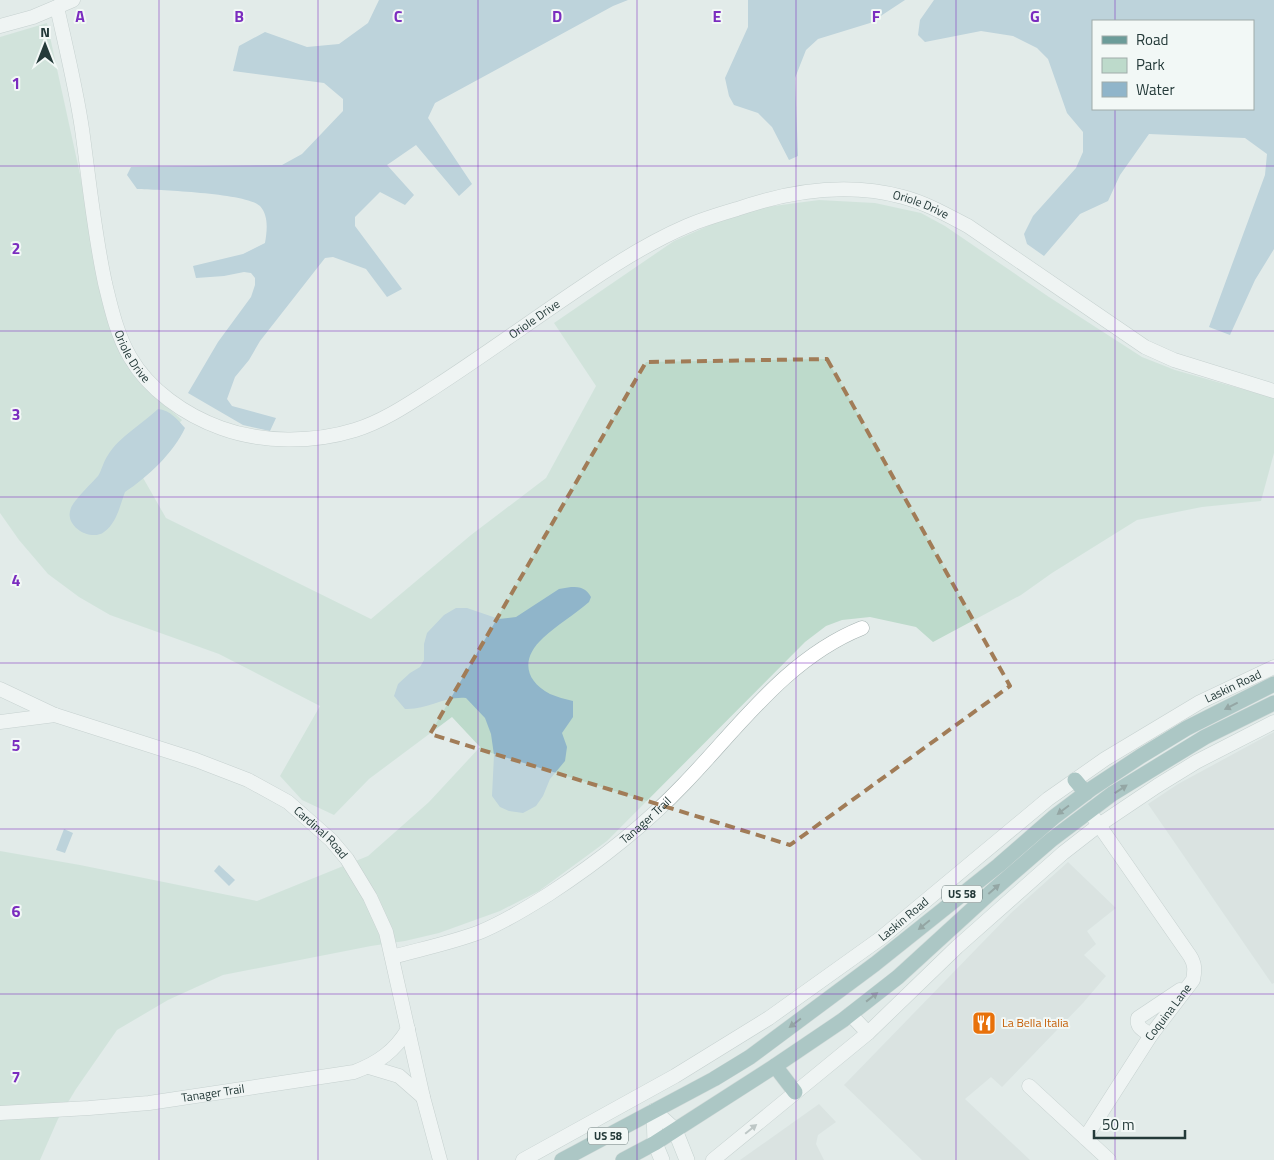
<svg xmlns="http://www.w3.org/2000/svg" width="1274" height="1160" font-family="'Titillium Web',sans-serif">
<rect width="100%" height="100%" fill="#e2ebe9"/>
<g fill="#d0dad8">
<polygon points="1274,732 1274,983 1272,984 1148,804 1178,784"/>
<polygon points="1068,862 1116,908 1087,931 1096,944 1084,955 1106,976 1083,1003 1002,1087 991,1077 965,1099 1030,1160 922,1160 844,1085 1011,913"/>
<polygon points="819,1104 836,1122 818,1135 816,1144 824,1160 740,1160"/>
</g>
<polygon fill="#bddacb" points="47,23 100,266 119,343 150,392 182,420 138,469 166,518 371,619 471,535 546,478 596,386 554,323 674,241 726,218 766,207 819,200 875,203 921,213 945,226 1049,297 1142,357 1175,370 1274,398 1274,453 1261,501 1202,507 1137,520 1052,573 1021,595 933,642 916,627 870,617 842,620 826,626 805,642 607,841 539,891 500,911 439,933 405,941 371,946 223,975 168,1000 117,1030 76,1089 58,1119 40,1160 0,1160 0,851 80,865 257,901 368,856 429,802 480,747 452,717 369,779 334,815 302,800 280,776 320,706 219,654 110,615 79,597 48,574 19,540 0,513 0,37"/>
<g fill="#90b5ca" fill-rule="evenodd">
<path d="M379 0H628L613 6 435 103 428 118 472 184 459 196 416 145 387 165 414 195 405 205 380 192 355 217V226L402 289 387 297 366 269 333 257 325 258 260 341 249 360 235 377 227 399 232 406 276 418 270 431 243 425 188 393 218 342 251 297 255 285V278L251 273 244 272 224 276 196 278 193 266 243 254 265 243C267 231 269 216 260 206 247 193 159 190 137 189L127 175 131 167 282 165 302 154 343 111V99L324 83 233 71 239 46 265 32 307 47 339 44 368 23Z"/>
<polygon points="748,0 905,0 870,23 818,39 806,50 795,78 798,156 789,160 772,127 758,113 734,105 729,96 725,78 748,27"/>
<path d="M934 0H1274V249L1255 280 1230 335 1209 327 1265 175 1267 154 1245 138 1149 134 1120 175 1108 201 1080 214 1044 256 1027 244 1024 234 1033 216 1076 168 1083 152V132L1067 113 1048 59 1037 48 1013 36 981 31 925 42 918 35 920 20ZM1093 21H1253V109H1093Z"/>
<path d="M158 409C170 410 178 420 185 428 174 452 148 477 125 492 120 505 117 523 104 532 91 542 63 526 71 508 74 500 91 484 98 476 102 470 103 462 108 455 119 437 142 424 158 409Z"/>
<path d="M571 587C581 587 586 588 591 597L589 602C574 615 557 625 543 638 521 658 524 680 550 694 557 697 565 699 573 701V717L562 733 567 747 565 761 550 779 543 796 536 806 523 813 509 811 500 807 492 796 494 755 491 734 485 718 466 698C444 696 427 710 405 709L394 696 398 684 410 673 420 667 424 660V644L427 633 444 615 456 608H467L499 619 516 617 559 589Z"/>
<polygon points="64,829 73,833 65,853 56,850"/>
<polygon points="219,865 235,880 229,886 214,871"/>
</g>
<g fill="none" stroke-linecap="round" stroke-linejoin="round">
<g stroke="#a5b2b1" stroke-width="15">
<g id="street">
<path id="s1" d="M57 7C66 48 76 88 82 129 89 180 94 232 105 283 111 308 117 335 130 357 149 390 185 415 221 428 262 443 313 443 355 430 384 421 410 403 435 387 486 354 535 318 586 284 618 262 652 241 687 226 703 219 720 214 737 209 789 191 848 182 903 197 926 203 947 215 968 226L1145 347 1174 360 1274 391"/>
<polyline points="0,26 33,17 73,0"/>
<path id="s2" d="M0 689 55 715 196 760 248 780 288 802 331 840 347 859 370 897 386 932 423 1097 440 1160"/>
<polyline points="0,722 55,715"/>
<path id="s3" d="M392 957C421 949 451 943 480 932 504 922 527 908 549 894 598 862 644 826 684 784 739 727 787 658 862 628"/>
<polyline points="850,1014 868,1033"/>
<path d="M1151 1035C1144 1030 1136 1028 1138 1018L1180 990"/>
<polyline points="369,1067 399,1076 423,1097"/>
<polyline points="1029,1086 1109,1160"/>
<path id="s4" d="M0 1113 89 1108 149 1103 354 1072C378 1063 395 1051 408 1029"/>
<path id="s5" d="M1085 1138 1151 1035 1193 980C1195 970 1195 964 1190 956L1094 818"/>
<path id="s6" d="M523 1160 675 1076 769 1018 881 938 1048 799 1105 759 1200 702 1274 667"/>
<polyline points="713,1160 868,1033 957,947 1063,853 1099,825 1157,786 1196,762 1274,722"/>
</g>
</g>
<g stroke="#a2b5b2" stroke-width="16">
<g id="secondary">
<polyline points="654,1111 675,1130 687,1160"/>
<polyline points="654,1111 655,1143 662,1160"/>
</g>
</g>
<g stroke="#c2c8c8" stroke-width="16">
<g id="primary">
<polyline points="1075,780 1086,793"/>
<polyline points="775,1066 795,1092"/>
<polyline points="562,1160 714,1079 750,1057 875,964 999,865 1054,817 1091,789 1141,756 1187,728 1274,684"/>
<polyline points="623,1160 655,1143 775,1066 843,1020 898,977 990,893 1051,840 1112,794 1205,737 1274,703"/>
</g>
</g>
<use href="#street" stroke="#fff" stroke-width="14"/>
<use href="#secondary" stroke="#fff" stroke-width="15"/>
<use href="#primary" stroke="#6b9c99" stroke-width="15"/>
</g>
<defs><path id="oneway-solid" d="M-6-.8H1V-3.2L6.5 0L1 3.2V.8H-6Z" transform="scale(1.25)"/></defs>
<g fill="#365251">
<use href="#oneway-solid" transform="translate(1231 706) rotate(153)"/>
<use href="#oneway-solid" transform="translate(1121 789) rotate(-33)"/>
<use href="#oneway-solid" transform="translate(1063 810) rotate(143)"/>
<use href="#oneway-solid" transform="translate(994 889) rotate(-41)"/>
<use href="#oneway-solid" transform="translate(924 925) rotate(141)"/>
<use href="#oneway-solid" transform="translate(872 997) rotate(-38)"/>
<use href="#oneway-solid" transform="translate(795 1023) rotate(143)"/>
</g>
<use fill="#929c9c" href="#oneway-solid" transform="translate(751 1129) rotate(-39)"/>
<path d="M0 0H1274V1160H0ZM827 359 1010 686 790 845 430 734 646 362Z" fill="#e2ebe9" fill-opacity=".55" fill-rule="evenodd"/>
<path fill="none" stroke="#a17c57" stroke-width="4" stroke-dasharray="10 6" stroke-linejoin="round" d="M827 359 1010 686 790 845 430 734 646 362Z"/>
<path fill="none" stroke="#7b2cbf" stroke-width="1" stroke-opacity="0.55" d="M159 0V1160M318 0V1160M478 0V1160M637 0V1160M796 0V1160M956 0V1160M1115 0V21M1115 109V1160M0 166H1274M0 331H1274M0 497H1274M0 663H1274M0 829H1274M0 994H1274"/>
<defs>
<g id="restaurant-square" transform="scale(1.25)"><rect x="-9" y="-9" width="18" height="18" rx="4" fill="#e8710a" stroke="#f2f8f6"/><path d="M-5-6h1v4h1v-4h1v4h1v-4h1v5L-1.5 .5V6h-2V.5L-5-1ZM5-6V6H3V1.5H1.5Q1.5-4 5-6Z" fill="#fff"/></g>
</defs>
<g fill-rule="evenodd">
<use href="#restaurant-square" x="984" y="1023"/>
</g>
<g text-anchor="middle" stroke-width="4" stroke-linejoin="round" paint-order="stroke">
<g fill="#f2f8f6" stroke="#627372" stroke-width="1">
<rect x="942" y="885.5" width="40" height="17" rx="4"/>
<rect x="588" y="1127.5" width="40" height="17" rx="4"/>
</g>
<g font-size="11" font-weight="bold" fill="#243a39">
<text x="962" y="898">US 58</text>
<text x="608" y="1140">US 58</text>
</g>
<g font-size="12" fill="#243a39" stroke="#f2f8f6">
<text dy="4" stroke="none"><textPath href="#s1" startOffset="1244">Oriole Drive</textPath></text>
<text dy="4" stroke="none"><textPath href="#s1" startOffset="824">Oriole Drive</textPath></text>
<text dy="4" stroke="none"><textPath href="#s1" startOffset="359">Oriole Drive</textPath></text>
<text dy="4" stroke="none"><textPath href="#s6" startOffset="856">Laskin Road</textPath></text>
<text dy="4" stroke="none"><textPath href="#s3" startOffset="292">Tanager Trail</textPath></text>
<text dy="4" stroke="none"><textPath href="#s2" startOffset="355">Cardinal Road</textPath></text>
<text dy="4" stroke="none"><textPath href="#s6" startOffset="451">Laskin Road</textPath></text>
<text dy="4" stroke="none"><textPath href="#s5" startOffset="151">Coquina Lane</textPath></text>
<text dy="4" stroke="none"><textPath href="#s4" startOffset="214">Tanager Trail</textPath></text>
</g>
<g font-size="12" fill="#c56008" stroke="#f2f8f6" text-anchor="start">
<text x="1002" y="1027">La Bella Italia</text>
</g>
</g>
<g font-size="16" text-anchor="middle" font-weight="bold" fill="#7b2cbf" stroke="#f2f8f6" stroke-width="4" stroke-linejoin="round" paint-order="stroke">
<text x="80" y="22">A</text>
<text x="239" y="22">B</text>
<text x="398" y="22">C</text>
<text x="557" y="22">D</text>
<text x="717" y="22">E</text>
<text x="876" y="22">F</text>
<text x="1035" y="22">G</text>
<text x="16" y="89">1</text>
<text x="16" y="254">2</text>
<text x="16" y="420">3</text>
<text x="16" y="586">4</text>
<text x="16" y="751">5</text>
<text x="16" y="917">6</text>
<text x="16" y="1083">7</text>
</g>
<rect x="1092" y="20" width="162" height="90" fill="#f2f8f6" stroke="#a0acaa"/>
<rect x="1102" y="36" width="25" height="8" fill="#6b9c99" stroke="#a0acaa"/>
<text x="1136" y="45" font-size="15" fill="#243a39">Road</text>
<rect x="1102" y="58" width="25" height="15" fill="#bddacb" stroke="#a0acaa"/>
<text x="1136" y="70" font-size="15" fill="#243a39">Park</text>
<rect x="1102" y="82" width="25" height="15" fill="#90b5ca" stroke="#a0acaa"/>
<text x="1136" y="95" font-size="15" fill="#243a39">Water</text>
<g transform="translate(45 45)" stroke="#f2f8f6" stroke-width="4" paint-order="stroke">
<path d="M0-4L9 19L0 12L-9 19Z" fill="#243a39"/>
<text y="-8" font-size="14" font-weight="bold" text-anchor="middle" fill="#243a39">N</text>
</g>
<path d="M1094 1130v8h91v-8" fill="none" stroke="#243a39" stroke-width="2.5"/>
<text x="1102" y="1130" font-size="15" fill="#243a39" stroke="#f2f8f6" stroke-width="4" paint-order="stroke">50 m</text>
</svg>
